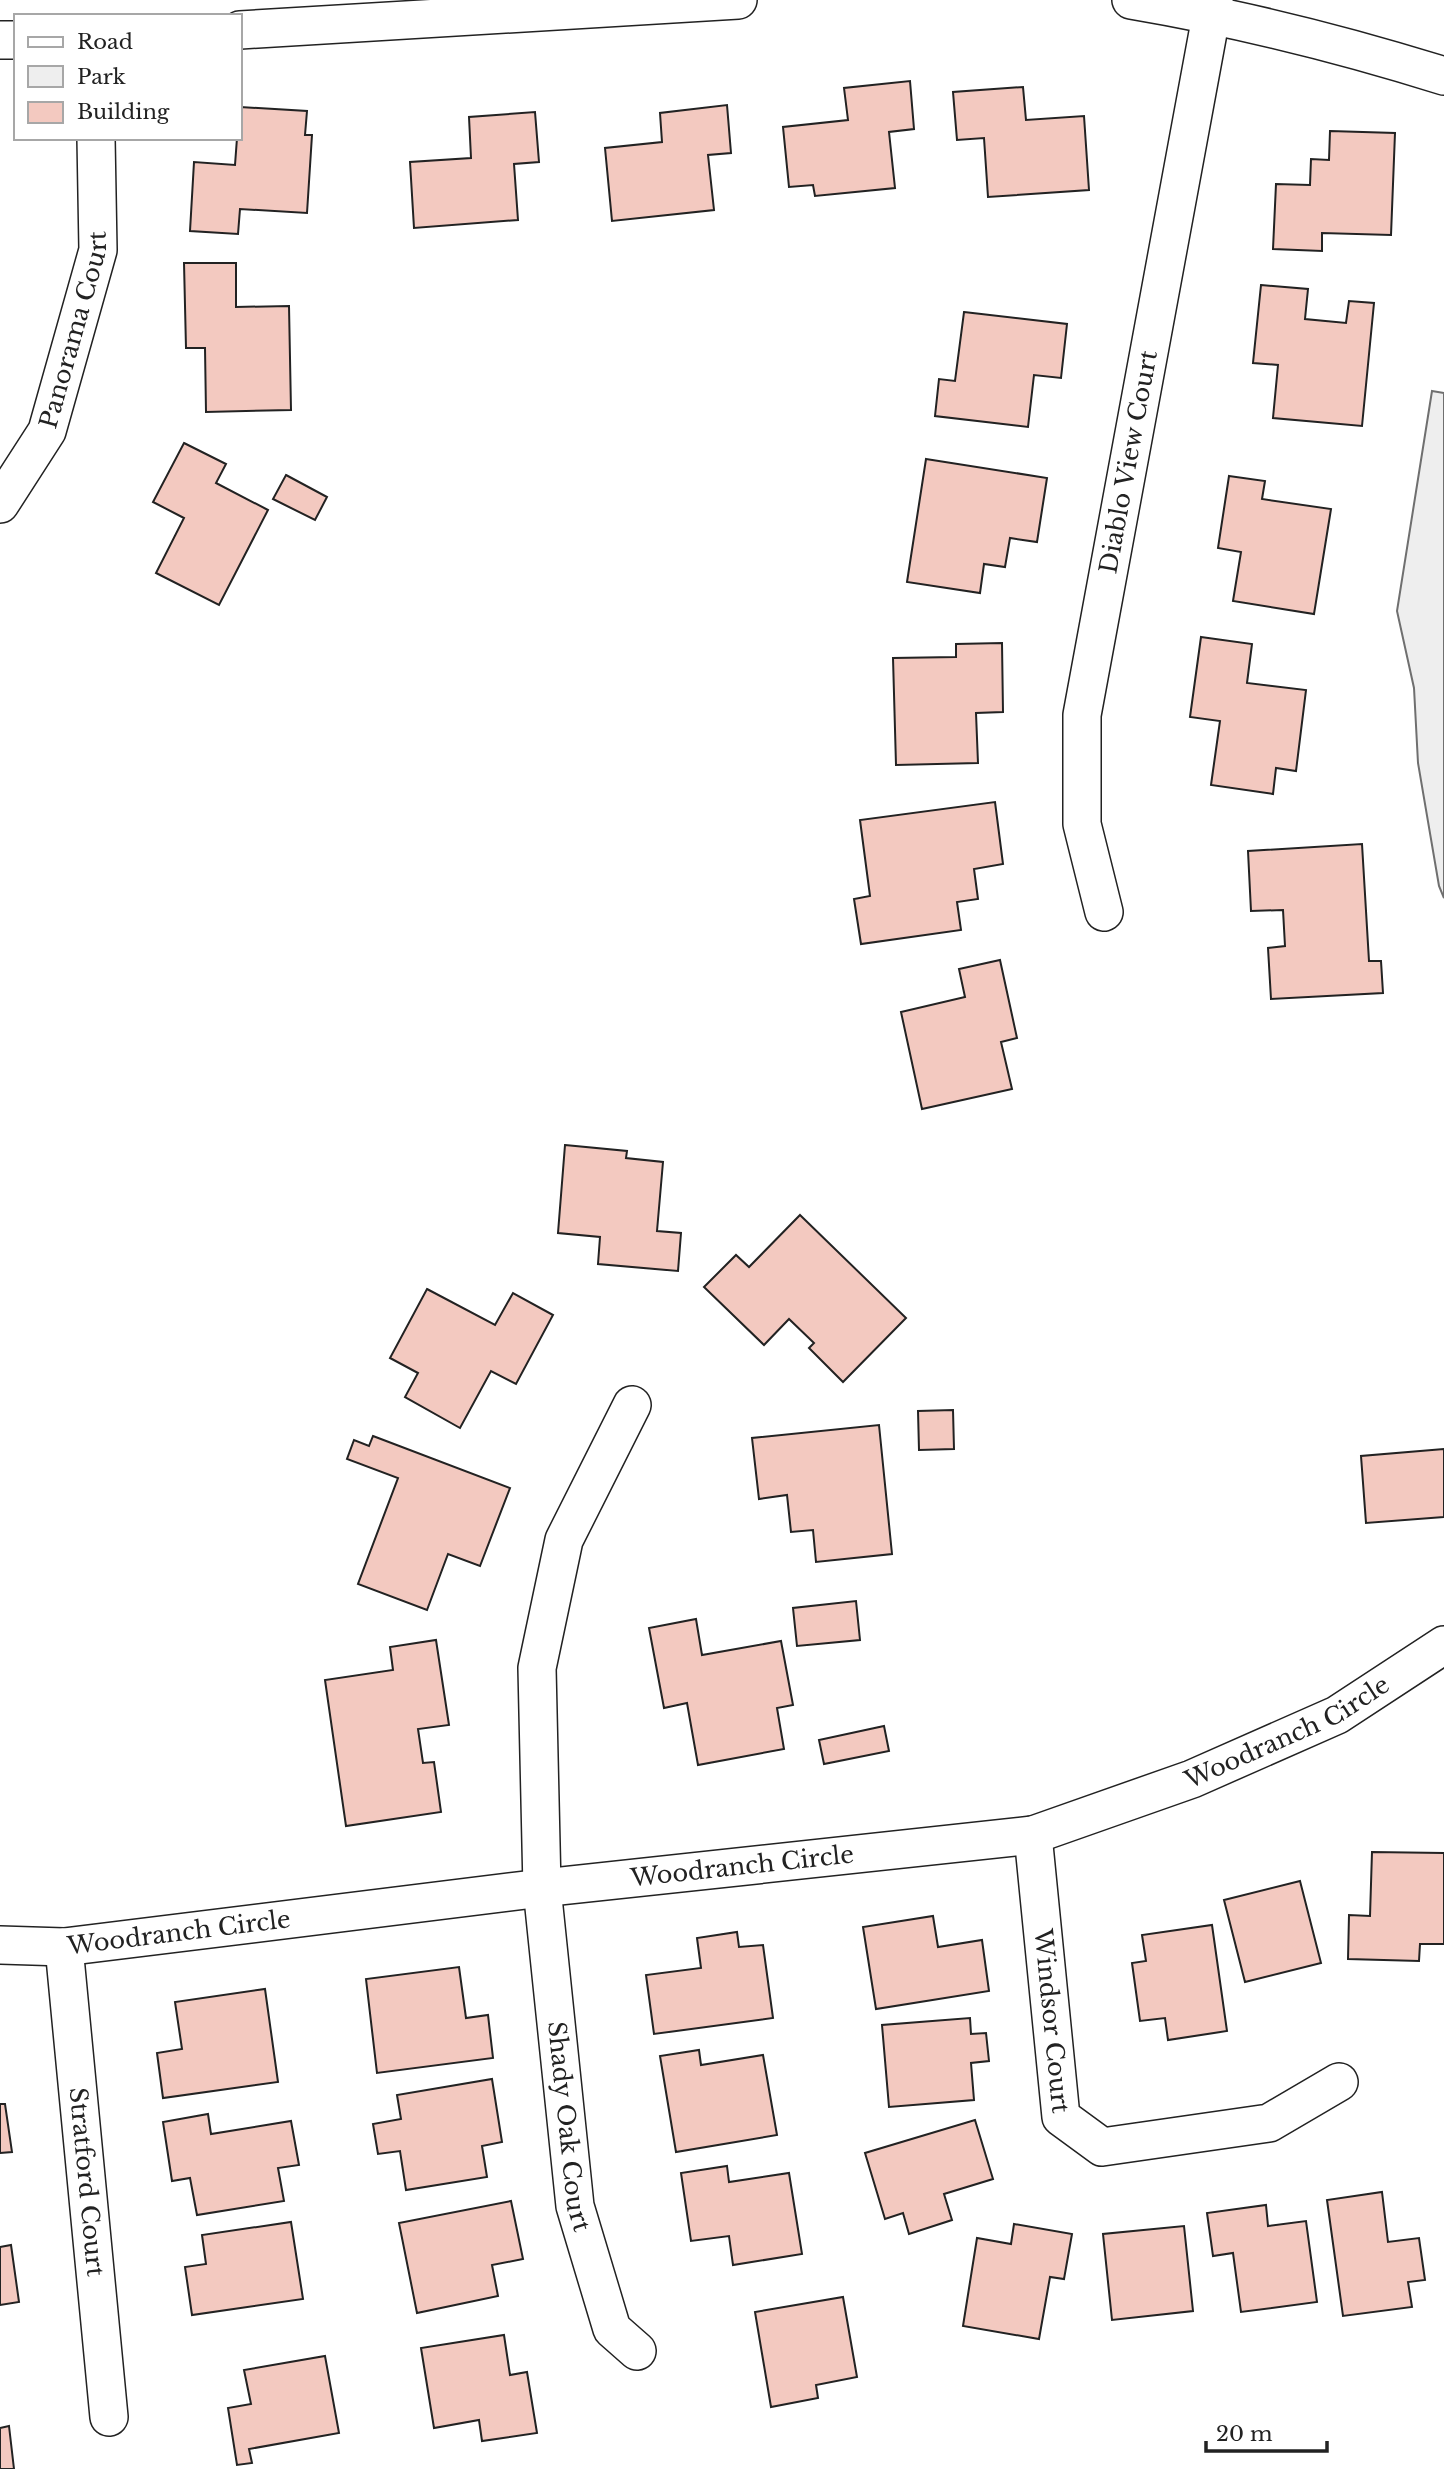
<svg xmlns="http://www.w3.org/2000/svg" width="1444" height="2469" font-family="'Libre Baskerville',serif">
<rect width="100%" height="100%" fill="#fff"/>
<polygon fill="#eee" stroke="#6f6f6f" stroke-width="2" points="1432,391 1444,393 1444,898 1439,886 1418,763 1414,688 1397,611"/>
<g fill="#f3c9c0" stroke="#222" stroke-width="2">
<polygon points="910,81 914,129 889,132 895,188 815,196 813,185 789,187 783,127 848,120 844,88"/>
<polygon points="1023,87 1026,120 1084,116 1089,190 988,197 984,138 957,140 953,92"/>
<polygon points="727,105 731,153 708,155 714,210 612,221 605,148 662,142 660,113"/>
<polygon points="240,107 307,111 305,135 312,135 307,213 240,209 238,234 190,231 194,162 235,165 237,138 240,138"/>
<polygon points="535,112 539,162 514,164 518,220 414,228 410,162 471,158 469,117"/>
<polygon points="1330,131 1395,133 1391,235 1322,233 1322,251 1273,249 1276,184 1310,185 1311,159 1329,160"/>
<polygon points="184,263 236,263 236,307 289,306 291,410 206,412 205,348 186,348"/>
<polygon points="1261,285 1308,289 1305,319 1346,323 1349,301 1374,303 1362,426 1273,418 1278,365 1253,363"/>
<polygon points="964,312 1067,324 1061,378 1034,375 1028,427 935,416 939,379 955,381"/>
<polygon points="184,443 226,464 216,483 268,510 219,605 156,573 184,518 153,502"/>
<polygon points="926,459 1047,478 1037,542 1010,538 1005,567 984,564 980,593 907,582"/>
<polygon points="286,475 327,497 315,520 273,499"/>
<polygon points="1229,476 1265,481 1262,499 1331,509 1314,614 1233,601 1241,552 1218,548"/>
<polygon points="1201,637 1252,644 1247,683 1306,690 1296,771 1276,768 1273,794 1211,785 1220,721 1190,717"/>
<polygon points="1002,643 1003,712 976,713 978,763 896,765 893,658 956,657 956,644"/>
<polygon points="995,802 1003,864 974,869 978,899 957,902 961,930 861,944 854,899 870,896 860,820"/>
<polygon points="1362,844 1369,961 1381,961 1383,993 1271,999 1268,948 1285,946 1283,910 1251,911 1248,851"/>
<polygon points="1000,960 1017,1038 1001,1042 1012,1089 922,1109 901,1012 965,997 959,969"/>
<polygon points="565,1145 627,1151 626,1158 663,1162 657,1231 681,1233 678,1271 598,1264 600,1237 558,1233"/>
<polygon points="800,1215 906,1318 843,1382 809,1348 814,1343 789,1319 764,1345 704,1287 736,1255 749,1267"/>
<polygon points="427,1289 495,1325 513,1293 553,1315 516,1384 491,1371 460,1428 405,1397 418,1373 390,1358"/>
<polygon points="953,1410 954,1449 919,1450 918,1411"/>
<polygon points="879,1425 892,1554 816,1562 813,1530 791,1532 787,1495 759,1499 752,1438"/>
<polygon points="373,1436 510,1488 480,1566 448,1554 427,1610 358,1584 398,1478 347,1459 354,1440 369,1446"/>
<polygon points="1444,1449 1444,1517 1366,1523 1361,1456"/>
<polygon points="856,1601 860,1640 797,1646 793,1608"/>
<polygon points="696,1619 702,1655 781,1641 793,1705 777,1708 784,1749 698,1765 687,1703 664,1708 649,1628"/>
<polygon points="436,1640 449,1725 418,1729 423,1763 434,1762 441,1812 346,1826 325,1680 393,1670 390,1647"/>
<polygon points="884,1726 889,1751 824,1764 819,1740"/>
<polygon points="1372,1852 1444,1853 1444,1944 1420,1944 1419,1961 1348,1959 1349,1915 1370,1916"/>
<polygon points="1300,1881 1321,1963 1245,1982 1224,1900"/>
<polygon points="933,1916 938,1947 982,1940 989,1991 876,2009 863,1927"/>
<polygon points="1212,1925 1227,2031 1168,2040 1165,2018 1140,2021 1132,1963 1146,1961 1142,1935"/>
<polygon points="737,1932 739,1947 763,1945 773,2018 654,2034 646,1975 701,1968 697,1938"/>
<polygon points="459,1967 466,2018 488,2015 493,2058 377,2073 366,1979"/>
<polygon points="265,1989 278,2082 163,2098 157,2053 182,2049 175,2002"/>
<polygon points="970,2018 971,2034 986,2033 989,2061 971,2063 974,2100 889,2107 882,2025"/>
<polygon points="699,2050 701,2065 763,2055 777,2135 676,2152 660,2056"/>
<polygon points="492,2079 502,2142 482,2146 487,2177 406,2190 400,2151 378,2154 373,2124 401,2119 397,2095"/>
<polygon points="0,2104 5,2104 12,2152 0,2153"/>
<polygon points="208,2114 211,2134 291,2121 299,2165 278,2168 284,2201 197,2215 190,2178 172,2181 163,2122"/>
<polygon points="975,2120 993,2179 944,2194 952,2220 909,2234 903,2213 885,2219 865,2153"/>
<polygon points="727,2166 729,2182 789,2173 802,2254 733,2265 729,2236 691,2241 681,2173"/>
<polygon points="1382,2192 1388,2242 1419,2238 1425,2280 1408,2282 1412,2307 1343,2316 1327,2200"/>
<polygon points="511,2201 523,2259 492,2265 498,2296 417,2313 399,2223"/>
<polygon points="1266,2205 1268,2226 1306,2221 1317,2302 1241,2312 1233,2253 1213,2256 1207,2213"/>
<polygon points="291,2222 303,2299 192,2315 185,2267 206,2264 202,2235"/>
<polygon points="1014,2224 1072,2234 1064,2279 1050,2277 1039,2339 963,2326 977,2238 1011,2244"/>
<polygon points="1184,2226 1193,2311 1112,2320 1103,2234"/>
<polygon points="11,2245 19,2302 0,2305 0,2247"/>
<polygon points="843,2297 857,2377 816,2385 818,2398 771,2407 755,2312"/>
<polygon points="504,2335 510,2375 527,2372 537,2433 482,2441 479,2420 434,2428 421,2348"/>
<polygon points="325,2356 339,2433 249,2449 252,2463 237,2465 228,2408 251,2404 244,2370"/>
<polygon points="9,2426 14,2469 0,2469 0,2428"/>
</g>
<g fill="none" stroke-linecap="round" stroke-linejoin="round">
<g stroke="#222" stroke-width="40">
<g id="minor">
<path d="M1131 0C1237 18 1342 44 1444 76"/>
<polyline points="240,30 738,0"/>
<polyline points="0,40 16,40"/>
<path id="s1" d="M0 504 47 431 98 250 96 138"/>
<path id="s2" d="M1104 912 1082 824V715L1214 0"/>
<path id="s3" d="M632 1405 564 1540 537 1668 542 1888 575 2206 612 2329 637 2351"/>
<path id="s4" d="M1033 1835 1061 2117 1102 2147 1269 2123 1339 2082"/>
<path id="s5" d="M0 1945 64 1947 542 1888 1033 1835 1192 1779 1337 1715 1444 1645"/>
<path id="s6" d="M64 1947 109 2417"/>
</g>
</g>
<use href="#minor" stroke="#fff" stroke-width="37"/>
</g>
<g text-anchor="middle" stroke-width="5" stroke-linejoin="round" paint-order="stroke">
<g font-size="24" fill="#222" stroke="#fff">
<text dy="8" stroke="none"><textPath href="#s1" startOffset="192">Panorama Court</textPath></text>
<text dy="8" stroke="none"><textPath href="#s2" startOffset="457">Diablo View Court</textPath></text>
<text dy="8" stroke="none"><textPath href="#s5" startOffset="1314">Woodranch Circle</textPath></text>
<text dy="8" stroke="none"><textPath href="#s5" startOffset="747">Woodranch Circle</textPath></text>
<text dy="8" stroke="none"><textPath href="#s5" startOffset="180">Woodranch Circle</textPath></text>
<text dy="8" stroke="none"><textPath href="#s4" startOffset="187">Windsor Court</textPath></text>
<text dy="8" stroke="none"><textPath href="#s3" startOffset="742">Shady Oak Court</textPath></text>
<text dy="8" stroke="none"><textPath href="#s6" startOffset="236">Stratford Court</textPath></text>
</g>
</g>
<rect x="14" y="14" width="228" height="126" fill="#ffffff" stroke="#a7a7a7" stroke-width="2"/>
<rect x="28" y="37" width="35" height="10" fill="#ffffff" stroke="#a7a7a7" stroke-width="2"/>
<text x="77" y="49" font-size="21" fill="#222222">Road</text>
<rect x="28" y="66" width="35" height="21" fill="#eeeeee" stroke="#a7a7a7" stroke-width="2"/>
<text x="77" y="84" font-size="21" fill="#222222">Park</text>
<rect x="28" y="102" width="35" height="21" fill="#f3c9c0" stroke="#a7a7a7" stroke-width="2"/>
<text x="77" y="119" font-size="21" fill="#222222">Building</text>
<path d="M1206 2441v10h121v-10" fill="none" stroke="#222222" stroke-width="3.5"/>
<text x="1216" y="2441" font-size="21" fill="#222222" stroke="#ffffff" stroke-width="5" paint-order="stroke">20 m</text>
</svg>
